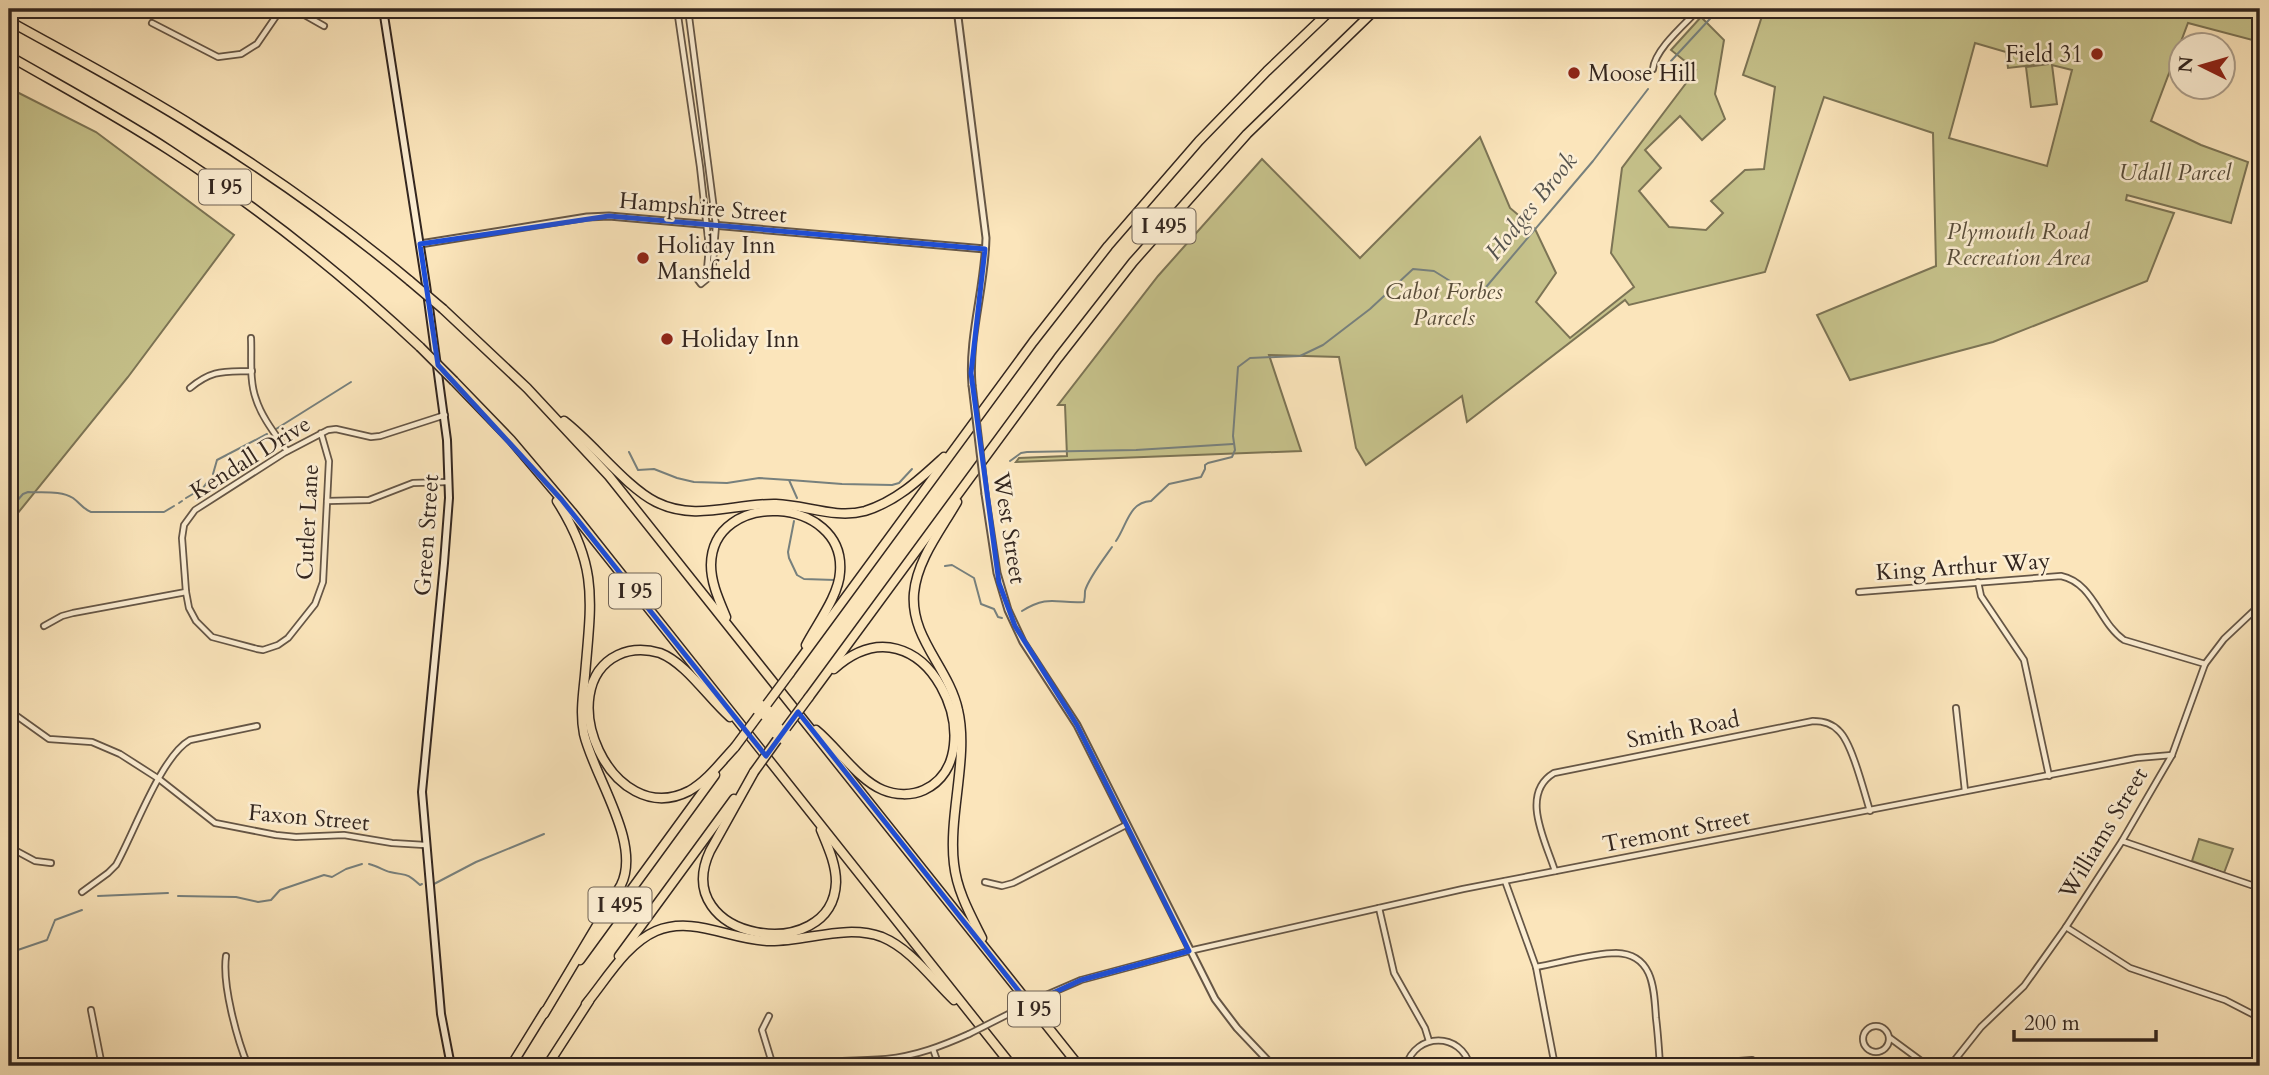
<svg xmlns="http://www.w3.org/2000/svg" width="2269" height="1075" font-family="Cardo,serif">
<rect width="100%" height="100%" fill="#fbe5bb"/>
<filter id="stains"><feTurbulence type="fractalNoise" baseFrequency=".00286" numOctaves="4"/><feColorMatrix values="0 0 0 0 .2 0 0 0 0 .09 0 0 0 0 .02 0 0 0 .5 -.17"/></filter>
<radialGradient id="worn" r=".72"><stop offset=".6" stop-color="#630" stop-opacity="0"/><stop offset="1" stop-color="#630" stop-opacity=".3"/></radialGradient>
<g fill="#c6c28b" stroke="#7c7455" stroke-width="2" fill-rule="evenodd">
<path d="M1754 9H2260V42L2188 23 2151 121 2201 145 2248 162 2231 223 2127 195 2126 200 2174 213 2147 281 1993 342 1850 380 1817 315 1936 266 1933 133 1824 97 1765 272 1629 305 1625 300 1467 422 1462 396 1366 465 1356 448 1339 357 1269 355 1301 451 1016 462 1019 458 1067 456 1065 405H1058L1158 276 1262 159 1360 258 1480 137 1510 208 1535 229 1556 273 1536 302 1570 338 1634 287 1611 253 1622 168 1696 70 1671 50 1701 17 1724 40 1715 94 1725 119 1702 140 1680 116 1645 150 1661 168 1639 191 1669 227 1706 230 1723 213 1711 201 1745 170 1764 169 1775 87 1743 75 1762 16ZM1975 43 2006 52 2008 68 2042 64V62L2049 64 2026 67 2031 107 2057 104 2052 65 2072 70 2047 166 1949 138Z"/>
<polygon points="9,88 96,132 234,235 128,377 9,524"/>
<polygon points="2199,839 2233,849 2224,873 2192,861"/>
</g>
<g fill="none" stroke-linecap="round" stroke-linejoin="round">
<g stroke="#77807d" stroke-width="2">
<polyline points="1671,61 1719,9"/>
<polyline points="276,429 351,382"/>
<polyline points="629,452 638,470 654,469 677,478 694,482 727,483 759,478 789,480 797,498"/>
<polyline points="1010,461 1021,453 1027,452 1136,450 1233,444"/>
<polyline points="213,474 217,460 267,434"/>
<polyline points="790,480 842,484 892,485 899,483 912,469"/>
<polyline points="186,498 203,488 210,478"/>
<polyline points="179,503 182,501"/>
<path d="M9 510 23 494 28 492C42 493 61 490 73 498 80 503 83 509 91 512H164L174 506"/>
<polyline points="794,521 788,552 789,558 797,575 804,579 835,580"/>
<path d="M1116 541C1127 525 1129 502 1151 501L1169 484 1201 477 1205 469V465L1208 463 1232 457 1235 450 1233 436 1238 367 1250 358 1300 356 1323 345 1370 309 1413 269 1434 271 1471 294 1481 293 1593 161 1648 89"/>
<polyline points="945,566 952,565 974,578 981,604 994,609 998,617 1002,618"/>
<path d="M1022 611C1049 594 1057 604 1084 602 1085 598 1085 594 1085 591 1088 579 1105 557 1112 547"/>
<path d="M369 864C378 866 384 871 390 872 408 876 405 872 420 885L422 884"/>
<polyline points="434,884 476,862 544,834"/>
<polyline points="98,896 168,893"/>
<polyline points="178,896 236,897 258,902 271,900 280,890 324,875 332,877 346,869 362,864"/>
<polyline points="9,953 47,940 55,920 82,910"/>
</g>
<g stroke="#655646" stroke-width="8">
<g id="minor">
<polyline points="294,9 324,26"/>
<polyline points="677,9 700,167 709,247 707,270 698,280 701,284 712,275 707,270"/>
<polyline points="688,9 716,225 712,275"/>
<polyline points="152,23 218,57 241,54 257,44 281,9"/>
<path d="M1653 69C1655 49 1685 24 1699 9"/>
<path d="M251 338C252 357 249 380 256 399 262 418 276 435 287 451"/>
<path d="M190 388C213 369 224 372 252 371"/>
<polyline points="321,433 329,461 323,582 315,604 288,638 278,645 263,650 257,649 212,637 196,621 189,608 186,592 182,538 184,525 195,510 284,453 328,430 336,429 371,437 380,436 445,415"/>
<polyline points="327,501 369,500 413,483 448,482"/>
<polyline points="1978,582 1981,596 2024,660 2049,776"/>
<path d="M1859 592 2061 576C2094 583 2099 623 2124 640L2205 664"/>
<polyline points="44,626 62,616 73,613 186,592"/>
<polyline points="1956,708 1965,791"/>
<polyline points="14,714 49,739 92,742 120,754 159,779 215,823 276,835 296,837 344,835 392,843 425,845"/>
<polyline points="2122,841 2260,888"/>
<polyline points="9,847 35,861 51,863"/>
<path d="M1555 871C1546 842 1519 794 1554 773L1813 721C1823 721 1832 723 1839 731 1852 743 1864 792 1870 811"/>
<polyline points="1505,881 1536,967 1555,1066"/>
<polyline points="985,882 1002,886 1013,883 1126,825"/>
<path d="M82 892 108 873 116 865C134 833 161 756 190 740L257 726"/>
<polyline points="1379,908 1394,973 1425,1028 1429,1041"/>
<polyline points="2066,927 2130,968 2225,1000 2260,1018"/>
<path d="M226 956C222 985 237 1039 248 1066"/>
<path d="M1536 967C1559 963 1593 953 1616 953 1654 954 1654 990 1656 1018 1658 1034 1659 1050 1660 1066"/>
<polyline points="1044,996 1081,980 1189,951 1463,889 2137,758 2172,755"/>
<polyline points="91,1010 102,1066"/>
<polyline points="769,1016 762,1030 773,1066"/>
<circle cx="1876" cy="1039" r="13"/>
<polyline points="1890,1038 1928,1066"/>
<polyline points="933,1049 939,1066"/>
<path d="M772 1066C810 1060 848 1062 886 1059 916 1056 942 1046 969 1034"/>
<path d="M1406 1066C1416 1032 1461 1032 1470 1066"/>
<polyline points="1674,1066 1752,1060"/>
<polyline points="1950,1066 1981,1027 2024,986 2066,927 2122,841 2172,755 2205,664 2224,639 2260,605"/>
</g>
</g>
<g stroke="#655646" stroke-width="9">
<g id="tertiary">
<path d="M957 9 986 238C985 288 968 336 972 385"/>
<polyline points="420,244 587,217 609,216 985,249"/>
<polyline points="985,494 997,573 1008,610 1023,642 1077,725 1215,999 1237,1028 1273,1066"/>
</g>
</g>
<g stroke="#33261f" stroke-width="10">
<polyline id="secondary" points="383,9 426,285 447,440 449,498 444,563 422,792 441,1014 451,1066"/>
</g>
<g stroke="#33261f" stroke-width="11">
<g id="motorway">
<path d="M9 21C72 56 137 90 198 129 272 175 343 225 410 281"/>
<path d="M9 56C63 87 117 116 169 150 259 208 342 274 420 347"/>
<polyline points="443,309 527,388 609,476 1079,1066"/>
<polyline points="454,381 511,440 572,512 1012,1066"/>
<path d="M564 421C593 443 626 487 656 502 696 522 734 503 776 504 806 505 835 519 865 511 897 501 920 479 944 457"/>
<path d="M957 502C941 530 917 560 914 593 910 638 949 668 958 710 969 756 948 816 954 864 957 891 970 914 982 938"/>
<path d="M726 617C719 600 711 583 711 565 712 488 846 496 840 572 839 595 817 624 806 645"/>
<polyline points="790,673 1033,342 1108,246 1199,141 1267,71 1332,9"/>
<polyline points="809,697 1058,358 1133,262 1247,134 1376,9"/>
<path d="M730 717C709 699 686 663 660 653 646 649 631 649 618 655 550 688 611 831 689 791 707 781 721 762 735 747"/>
<path d="M816 730C837 747 858 780 883 790 895 795 911 796 924 790 998 756 925 588 834 669"/>
<path d="M754 772 710 851C668 941 833 967 836 882 836 864 828 847 821 830"/>
<polyline points="619,956 734,799"/>
<polyline points="580,960 715,775"/>
<path d="M586 1004C606 980 626 944 656 931 694 915 732 941 771 941 808 941 846 924 882 937 911 949 932 979 954 1000"/>
<path d="M544 1014 621 885C642 843 594 777 584 734 580 714 583 695 585 675 591 602 599 567 557 501"/>
<polyline points="511,1066 545,1011"/>
<polyline points="547,1066 589,1001"/>
</g>
</g>
<use href="#minor" stroke="#fceed3" stroke-width="4.5"/>
<use href="#tertiary" stroke="#fceed3" stroke-width="5"/>
<use href="#secondary" stroke="#fceed3" stroke-width="6"/>
<use href="#motorway" stroke="#fbe5bb" stroke-width="8"/>
<g stroke="#655646" stroke-width="8" stroke-linecap="butt">
<polyline id="minor-bridge" points="969,1034 1044,996"/>
</g>
<g stroke="#655646" stroke-width="9" stroke-linecap="butt">
<polyline id="tertiary-bridge" points="972,385 985,494"/>
</g>
<g stroke="#33261f" stroke-width="11" stroke-linecap="butt">
<g id="motorway-bridge">
<polyline points="410,281 443,309"/>
<polyline points="420,347 454,381"/>
<polyline points="767,704 790,673"/>
<polyline points="786,728 809,697"/>
<polyline points="735,747 758,716"/>
<polyline points="754,772 777,740"/>
</g>
</g>
<use href="#minor-bridge" stroke="#fceed3" stroke-width="4.5"/>
<use href="#tertiary-bridge" stroke="#fceed3" stroke-width="5"/>
<use href="#motorway-bridge" stroke="#fbe5bb" stroke-width="8"/>
</g>
<path fill="none" stroke="#1d4ed8" stroke-width="5" stroke-linejoin="round" d="M609 216 985 249 971 373 999 583 1015 626 1077 725 1189 951 1081 980 1029 1004 798 712 766 756 561 499 438 365 420 244Z"/>
<g fill="#8f2418" stroke="#fceed3" stroke-width="2.5">
<circle cx="2097" cy="54" r="7"/>
<circle cx="1574" cy="73" r="7"/>
<circle cx="643" cy="258" r="7"/>
<circle cx="667" cy="339" r="7"/>
</g>
<g text-anchor="middle" stroke-width="5" stroke-linejoin="round" paint-order="stroke">
<g fill="#fceed3" stroke="#6f6255" stroke-width="2">
<rect x="199" y="169.5" width="52" height="35" rx="5"/>
<rect x="1132.5" y="208.5" width="63" height="35" rx="5"/>
<rect x="609" y="573.5" width="52" height="35" rx="5"/>
<rect x="588.5" y="887.5" width="63" height="35" rx="5"/>
<rect x="1008" y="991.5" width="52" height="35" rx="5"/>
</g>
<g font-size="21" font-weight="bold" fill="#33261f">
<text x="225" y="194">I 95</text>
<text x="1164" y="233">I 495</text>
<text x="635" y="598">I 95</text>
<text x="620" y="912">I 495</text>
<text x="1034" y="1016">I 95</text>
</g>
<g font-size="23" fill="#33261f" stroke="#fceed3" text-anchor="start">
<text x="2083" y="62" text-anchor="end">Field 31</text>
<text x="1588" y="81">Moose Hill</text>
<text x="657" y="253">Holiday Inn<tspan x="657" dy="26">Mansfield</tspan></text>
<text x="681" y="347">Holiday Inn</text>
</g>
<g font-size="23" font-style="italic" fill="#584d3a" stroke="#fceed3">
<text x="2175" y="180">Udall Parcel</text>
<text x="2018" y="239">Plymouth Road<tspan x="2018" dy="26">Recreation Area</tspan></text>
<text x="1444" y="299">Cabot Forbes<tspan x="1444" dy="26">Parcels</tspan></text>
</g>
<g font-size="23" fill="#33261f" stroke="#fceed3">
<text transform="translate(703 207) rotate(5)" y="8">Hampshire Street</text>
<text transform="translate(250 457) rotate(-32)" y="8">Kendall Drive</text>
<text transform="translate(307 522) rotate(-87)" y="8">Cutler Lane</text>
<text transform="translate(1010 528) rotate(81)" y="8">West Street</text>
<text transform="translate(426 535) rotate(-86)" y="8">Green Street</text>
<text transform="translate(1963 566) rotate(-4)" y="8">King Arthur Way</text>
<text transform="translate(1683 729) rotate(-11)" y="8">Smith Road</text>
<text transform="translate(309 817) rotate(5)" y="8">Faxon Street</text>
<text transform="translate(1676 830) rotate(-11)" y="8">Tremont Street</text>
<text transform="translate(2103 833) rotate(-59)" y="8">Williams Street</text>
</g>
<g font-size="24" font-style="italic" fill="#55534e" stroke="#fceed3">
<text transform="translate(1531 206) rotate(-51)" y="8">Hodges Brook</text>
</g>
</g>
<rect width="2269" height="1075" fill="none" stroke="#fbe5bb" stroke-width="35"/>
<rect x="10" y="10" width="2248" height="1054" fill="none" stroke="#33261f" stroke-width="3.5"/>
<rect x="18" y="18" width="2234" height="1040" fill="none" stroke="#33261f" stroke-width="2"/>
<g transform="translate(2202 66) rotate(275)"><circle r="33" fill="#fceed3" stroke="#ac9e8b" stroke-width="2"/>
<path d="M0-5L12 26L0 18L-12 26Z" fill="#8f2418"/>
<text y="-10" font-size="19" font-weight="bold" text-anchor="middle" fill="#33261f">N</text>
</g>
<path d="M2014 1030v10h142v-10" fill="none" stroke="#33261f" stroke-width="3.5"/>
<text x="2024" y="1030" font-size="21" fill="#33261f" stroke="#fceed3" stroke-width="5" paint-order="stroke">200 m</text>
<rect width="100%" height="100%" filter="url(#stains)"/>
<rect width="100%" height="100%" fill="url(#worn)"/>
</svg>
